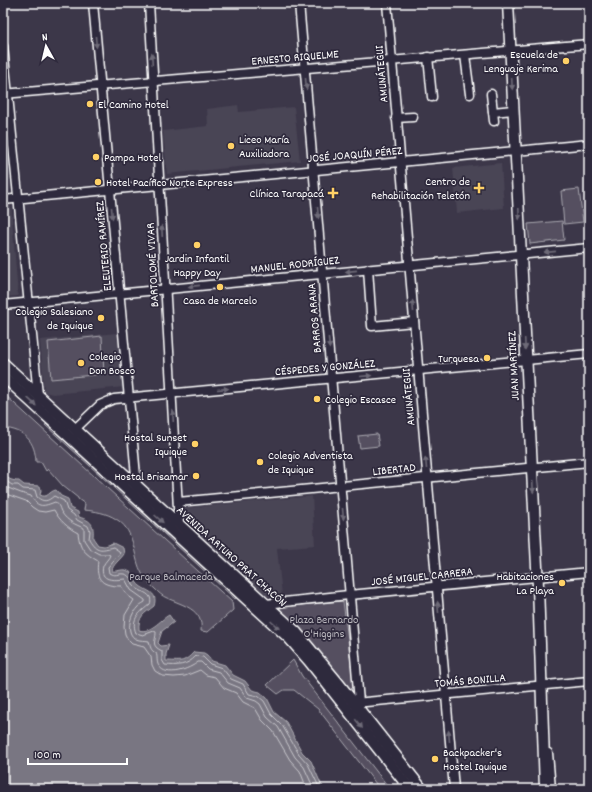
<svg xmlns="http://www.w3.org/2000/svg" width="592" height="792" font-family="Dekko,sans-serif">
<rect width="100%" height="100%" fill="#3c3749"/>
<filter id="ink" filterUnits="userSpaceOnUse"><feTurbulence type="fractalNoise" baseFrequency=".025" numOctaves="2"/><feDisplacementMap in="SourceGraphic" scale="8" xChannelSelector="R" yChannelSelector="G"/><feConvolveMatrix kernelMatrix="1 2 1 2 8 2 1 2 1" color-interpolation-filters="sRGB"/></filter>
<g filter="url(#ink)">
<g fill="#494455">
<polygon points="238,105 239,112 294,107 300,161 167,174 163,131 208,126 207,109"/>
<polygon points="501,163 504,208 457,213 453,168"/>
<polygon points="11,205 18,296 3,297 3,206"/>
<polygon points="117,333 124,387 53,394 44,392 40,340"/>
<polygon points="312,496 315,545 277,548 282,595 266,596 186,526 183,508"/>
</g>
<g fill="#555060" stroke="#aaa8b0">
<polygon points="579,189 583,222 564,224 561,191"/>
<polygon points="562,221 564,240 530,244 528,224"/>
<polygon points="102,336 104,374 51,379 48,342"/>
<path d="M3 393 232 602 233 610 208 632 201 631C204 609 182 605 167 598 162 596 159 593 155 589 147 582 141 574 138 564 133 548 133 529 116 519 107 513 95 511 84 510L85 504 78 499V498L63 486 48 469 46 471 41 462H36C35 441 25 430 3 428Z"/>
<polygon points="46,424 51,429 56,430 114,483 112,486 45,425"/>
<polygon points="377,434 379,446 360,448 358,436"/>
<polygon points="116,485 155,521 155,525 166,535 170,535 238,596 235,599 114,488"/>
<polygon points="343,601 354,687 349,690 280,611 281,607"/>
<polygon points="293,660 302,676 390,789 380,789 318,709 294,690 284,690 278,694 267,685"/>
</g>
<path fill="#797682" stroke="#afadb4" d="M3 473C7 479 12 481 19 481L24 485 40 486 41 490 40 495C48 499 49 491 56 490L61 496 68 499 70 508 78 512 79 517C92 521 94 524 93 538L98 545 104 546 113 543 123 548 124 554C121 559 112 565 112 571 117 572 123 568 128 571 134 573 133 578 137 583 144 592 159 590 154 606 144 614 138 616 139 630 150 634 160 620 169 615L174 622 162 631 158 643 161 646 169 645 166 654V661C180 661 183 664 194 652L204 653 207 655 212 661 225 665 233 675 245 681 252 690 260 692 267 698 274 712 286 722 302 752 311 761 321 784 325 789H3Z"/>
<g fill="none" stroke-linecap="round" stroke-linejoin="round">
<g stroke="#c9c8cd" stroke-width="1">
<path d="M3 479 12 485H18L23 489 35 490 37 497C44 503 48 501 54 496L64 501 67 510 74 515 77 520 88 526 90 531 89 539C97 552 101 550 113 547L119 551 120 553 108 567 109 573C115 577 118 573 124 574 131 575 131 582 134 586 138 591 147 592 150 597 151 600 151 602 150 604 141 612 130 618 136 633L143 635 154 631 156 632C156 642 150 645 162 651V660L165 665C177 666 187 666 196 656L203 657 210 664 222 668 231 679 243 684 249 694 258 696 264 701 271 714 282 725 299 754 308 764 320 789"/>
<path d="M3 486 21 493 31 496C38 509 44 506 55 502 60 505 59 509 62 513 67 521 76 525 84 528V540L90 549 99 554H108L110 555C109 559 105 561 103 566 99 582 115 580 125 579L131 590 145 600V602C142 604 139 605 137 608 130 615 125 634 136 639 140 641 145 640 149 641 150 645 150 649 154 652 154 652 156 653 156 653 158 657 156 662 159 666 166 678 190 669 198 662H201L208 669 219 672 228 683 240 688 247 698 256 701 260 704 267 717 278 727 295 757 304 767 314 789"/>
<path d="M3 493 26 501 32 507 38 511 45 512 54 510C59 520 68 528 78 533 80 549 84 553 98 561 95 581 103 586 121 586L127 595 134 600 125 615 124 627 125 634 128 640 132 644 144 647 151 657 152 665 155 671 163 676 174 677 185 676 200 670 206 675 215 677 224 688 236 693 243 702 255 708 262 720 273 731 290 760 300 771 307 789"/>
</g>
<g stroke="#fff" stroke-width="11">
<g id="minor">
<polyline points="93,3 137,487"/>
<polyline points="149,3 179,525"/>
<polyline points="299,3 359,702"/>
<polyline points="387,3 454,789"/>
<polyline points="3,46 38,395"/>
<polyline points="465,55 470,94"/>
<polyline points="428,57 432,97"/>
<polyline points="3,94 589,44"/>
<polyline points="491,94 494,121"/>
<polyline points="493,112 513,110"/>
<polyline points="396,118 413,117"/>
<polyline points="3,200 589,144"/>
<polyline points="368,269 372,326 414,322"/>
<polyline points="3,305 589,248"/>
<polyline points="75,429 100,405 114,399 589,354"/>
<polyline points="178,502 589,462"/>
<polyline points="263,607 266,604 339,596 589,572"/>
<polyline points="355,703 589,681"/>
<polyline points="548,753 551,789"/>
</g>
</g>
<g stroke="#fff" stroke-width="13">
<g id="major">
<polyline points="508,3 538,586 545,789"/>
<polyline points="3,363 296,632 339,684 422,789"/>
<polyline points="3,376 289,638 309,661 410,789"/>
</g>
</g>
<use href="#minor" stroke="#2f2a3d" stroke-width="8"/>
<use href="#major" stroke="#2f2a3d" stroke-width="10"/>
</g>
<defs><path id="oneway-solid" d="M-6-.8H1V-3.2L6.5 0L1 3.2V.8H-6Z"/></defs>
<g fill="#6d6a77">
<use href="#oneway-solid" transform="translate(96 42) rotate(85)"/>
<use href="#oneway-solid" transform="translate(152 59) rotate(-93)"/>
<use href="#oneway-solid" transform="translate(306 84) rotate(85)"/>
<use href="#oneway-solid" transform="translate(512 84) rotate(87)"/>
<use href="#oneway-solid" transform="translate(112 213) rotate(85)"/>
<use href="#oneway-solid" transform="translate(318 213) rotate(85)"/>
<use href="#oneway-solid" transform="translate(519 214) rotate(88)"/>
<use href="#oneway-solid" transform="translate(162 231) rotate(-93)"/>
<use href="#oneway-solid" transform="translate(550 252) rotate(174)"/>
<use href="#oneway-solid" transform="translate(351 271) rotate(174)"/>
<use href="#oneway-solid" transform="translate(194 286) rotate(174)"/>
<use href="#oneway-solid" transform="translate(413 306) rotate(-95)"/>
<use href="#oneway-solid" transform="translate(329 343) rotate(85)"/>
<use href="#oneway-solid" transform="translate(525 344) rotate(87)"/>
<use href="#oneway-solid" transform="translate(366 376) rotate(-5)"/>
<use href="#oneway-solid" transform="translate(223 389) rotate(-5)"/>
<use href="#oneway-solid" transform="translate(32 402) rotate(43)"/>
<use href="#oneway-solid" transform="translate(173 416) rotate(-93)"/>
<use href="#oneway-solid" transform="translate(426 463) rotate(-95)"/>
<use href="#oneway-solid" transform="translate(533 487) rotate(87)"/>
<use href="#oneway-solid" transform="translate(343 514) rotate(85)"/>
<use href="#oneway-solid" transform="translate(159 519) rotate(42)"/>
<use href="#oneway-solid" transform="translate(438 607) rotate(-95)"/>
<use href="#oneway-solid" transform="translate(275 625) rotate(42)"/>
<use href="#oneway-solid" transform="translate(359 724) rotate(52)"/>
<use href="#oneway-solid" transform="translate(449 736) rotate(-95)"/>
</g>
</g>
<g fill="#ffd166" stroke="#2f2a3d" stroke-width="1.5">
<circle cx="566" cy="61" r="4"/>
<circle cx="90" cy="104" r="4"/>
<circle cx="231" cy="146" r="4"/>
<circle cx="96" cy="157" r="4"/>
<circle cx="98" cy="182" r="4"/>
<path d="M477 182h4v4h4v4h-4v4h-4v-4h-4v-4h4z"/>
<path d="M331 187h4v4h4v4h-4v4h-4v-4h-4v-4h4z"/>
<circle cx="197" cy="245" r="4"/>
<circle cx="220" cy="287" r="4"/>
<circle cx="101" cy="318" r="4"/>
<circle cx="487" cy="358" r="4"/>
<circle cx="81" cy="363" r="4"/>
<circle cx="317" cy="399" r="4"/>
<circle cx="195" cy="444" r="4"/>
<circle cx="260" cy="462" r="4"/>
<circle cx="196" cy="476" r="4"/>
<circle cx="562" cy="583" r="4"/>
<circle cx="435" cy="759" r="4"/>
</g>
<g text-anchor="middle" stroke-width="3.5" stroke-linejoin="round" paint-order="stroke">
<g font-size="12" fill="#fff" stroke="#2f2a3d" text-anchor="end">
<text x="558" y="58">Escuela de<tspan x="558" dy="14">Lenguaje Kerima</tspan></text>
<text x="98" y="108" text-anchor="start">El Camino Hotel</text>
<text x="239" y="143" text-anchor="start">Liceo María<tspan x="239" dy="14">Auxiliadora</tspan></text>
<text x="104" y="161" text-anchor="start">Pampa Hotel</text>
<text x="470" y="185">Centro de<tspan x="470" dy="14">Rehabilitación Teletón</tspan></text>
<text x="106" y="186" text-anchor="start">Hotel Pacífico Norte Express</text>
<text x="324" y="197">Clínica Tarapacá</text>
<text x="197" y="262" text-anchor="middle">Jardin Infantil<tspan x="197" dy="14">Happy Day</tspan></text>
<text x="220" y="304" text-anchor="middle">Casa de Marcelo</text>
<text x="93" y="315">Colegio Salesiano<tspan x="93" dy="14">de Iquique</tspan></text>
<text x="89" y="360" text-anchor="start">Colegio<tspan x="89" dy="14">Don Bosco</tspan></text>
<text x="479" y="362">Turquesa</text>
<text x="325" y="403" text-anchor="start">Colegio Escasce</text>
<text x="187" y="441">Hostal Sunset<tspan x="187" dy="14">Iquique</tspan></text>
<text x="268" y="459" text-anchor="start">Colegio Adventista<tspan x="268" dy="14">de Iquique</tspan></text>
<text x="188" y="480">Hostal Brisamar</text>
<text x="554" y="580">Habitaciones<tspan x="554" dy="14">La Playa</tspan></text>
<text x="443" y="756" text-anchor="start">Backpacker's<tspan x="443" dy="14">Hostel Iquique</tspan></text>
</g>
<g font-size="12" fill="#fff" stroke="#2f2a3d">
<text transform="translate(295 57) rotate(-5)" y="4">ERNESTO RIQUELME</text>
<text transform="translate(381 74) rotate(-95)" y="4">AMUNÁTEGUI</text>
<text transform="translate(355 154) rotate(-5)" y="4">JOSÉ JOAQUÍN PÉREZ</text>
<text transform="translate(103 246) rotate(-95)" y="4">ELEUTERIO RAMÍREZ</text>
<text transform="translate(295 264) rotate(-6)" y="4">MANUEL RODRÍGUEZ</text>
<text transform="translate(152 265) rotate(-93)" y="4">BARTOLOMÉ VIVAR</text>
<text transform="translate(314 318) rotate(-95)" y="4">BARROS ARANA</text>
<text transform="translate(513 366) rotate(-93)" y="4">JUAN MARTÍNEZ</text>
<text transform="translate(325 367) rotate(-5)" y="4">CÉSPEDES Y GONZÁLEZ</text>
<text transform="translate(408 397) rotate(-95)" y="4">AMUNÁTEGUI</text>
<text transform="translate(394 469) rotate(-6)" y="4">LIBERTAD</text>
<text transform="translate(232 556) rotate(42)" y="4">AVENIDA ARTURO PRAT CHACÓN</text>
<text transform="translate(422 576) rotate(-6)" y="4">JOSÉ MIGUEL CARRERA</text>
<text transform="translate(470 680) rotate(-5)" y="4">TOMÁS BONILLA</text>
</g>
<g font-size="12" fill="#bbb9bf" stroke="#2f2a3d">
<text x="171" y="580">Parque Balmaceda</text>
<text x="324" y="623">Plaza Bernardo<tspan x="324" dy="14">O'Higgins</tspan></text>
</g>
</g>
<rect width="592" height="792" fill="none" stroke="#2f2a3d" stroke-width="16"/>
<rect x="8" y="8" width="576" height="776" fill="none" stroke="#fff" stroke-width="1.5" filter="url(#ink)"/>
<g transform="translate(46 46) rotate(352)" stroke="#2f2a3d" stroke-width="3" paint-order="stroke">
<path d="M0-3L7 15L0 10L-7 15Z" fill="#ffffff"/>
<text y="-6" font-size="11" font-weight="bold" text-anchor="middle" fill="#ffffff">N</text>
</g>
<path d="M28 758v6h99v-6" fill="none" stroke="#ffffff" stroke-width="2"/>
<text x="34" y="758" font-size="12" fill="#ffffff" stroke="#2f2a3d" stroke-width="3" paint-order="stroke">100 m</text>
</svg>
